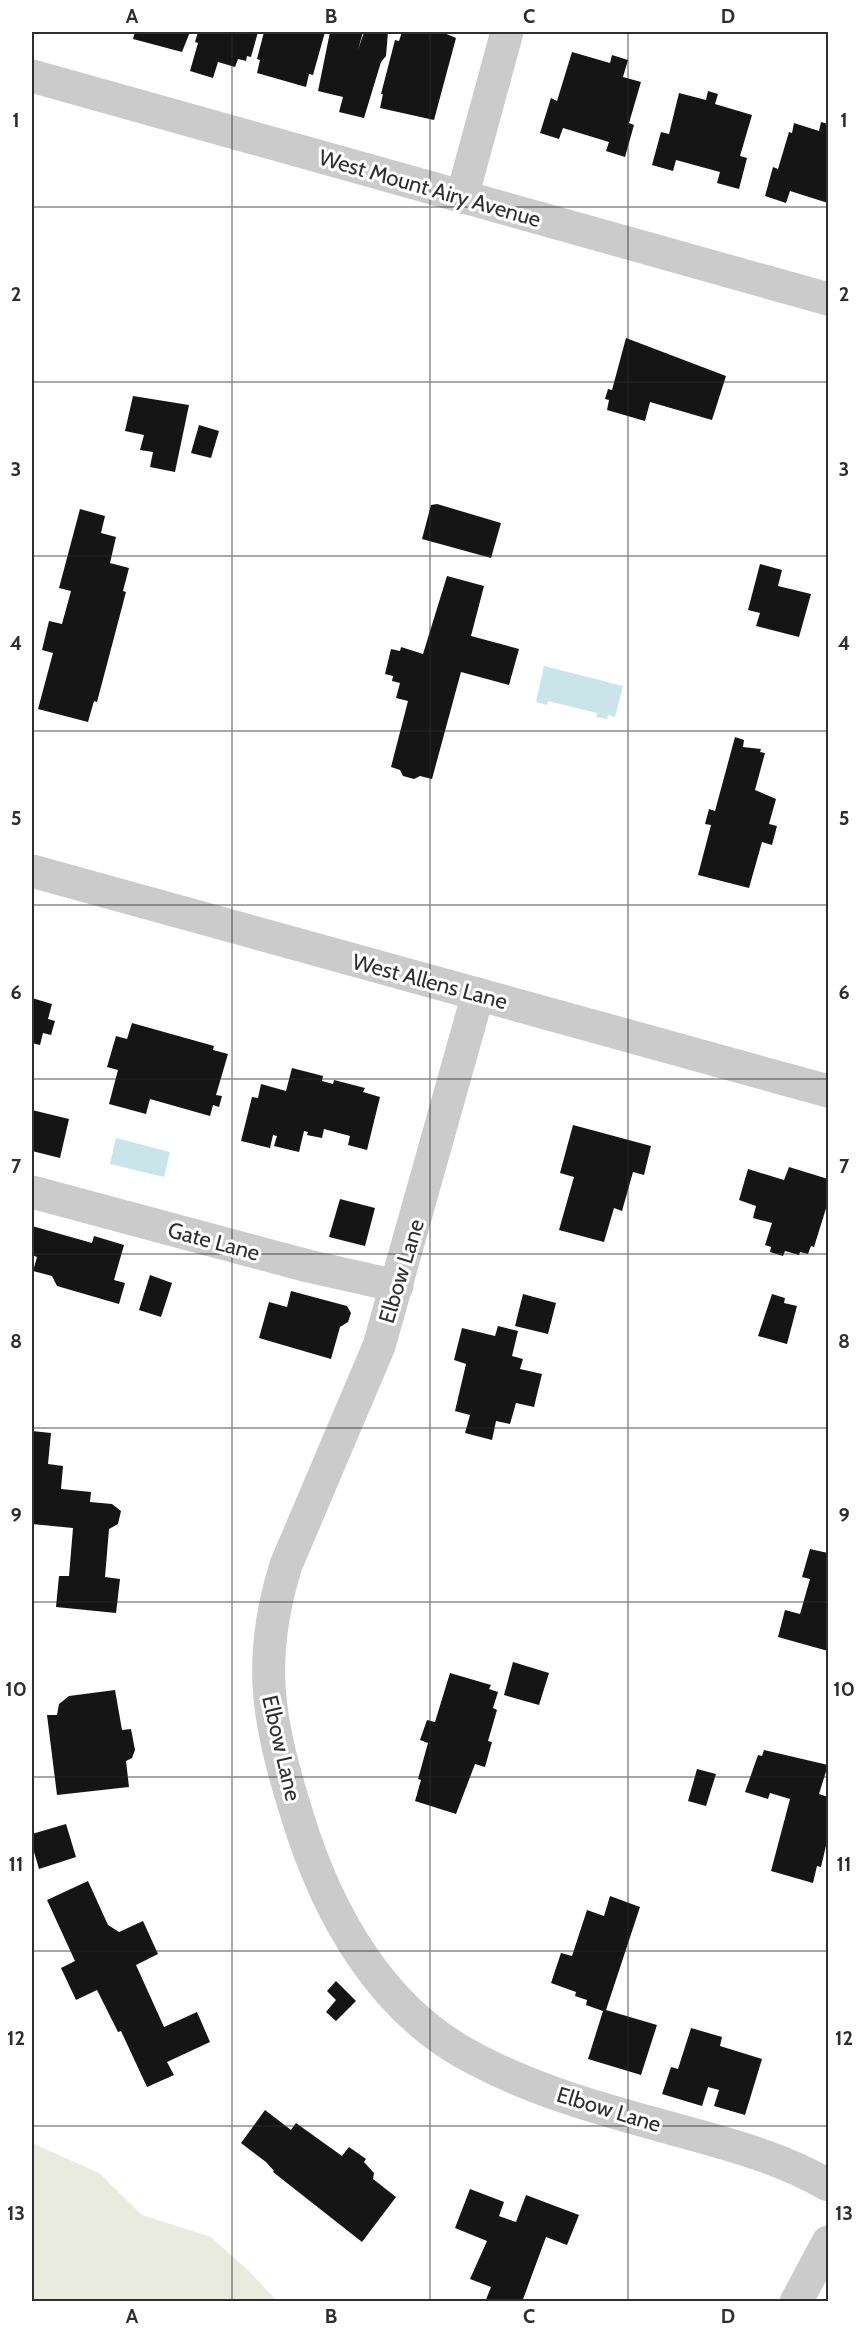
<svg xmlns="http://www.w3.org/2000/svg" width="860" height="2333" font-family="Cabin,sans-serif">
<rect width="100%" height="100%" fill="#fff"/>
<polygon fill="#e8ebdd" points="32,2143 99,2173 142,2215 211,2237 249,2271 277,2301 32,2301"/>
<g fill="#c9e5ea">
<polygon points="544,666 623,686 615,717 608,715 607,719 596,717 597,713 548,701 547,705 536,702"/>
<polygon points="116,1138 170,1152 164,1177 110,1164"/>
</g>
<g fill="#151515">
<polygon points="135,32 190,32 182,52 133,39"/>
<polygon points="198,32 258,32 251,57 247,56 246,61 238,59 235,67 218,62 213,78 190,71 198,43 195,42"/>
<polygon points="264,32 325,32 313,75 309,74 306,87 257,73 260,60 257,59"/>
<polygon points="330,32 363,32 358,50 364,32 388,32 386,56 381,62 364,118 339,112 343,97 318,91"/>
<polygon points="402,32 442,32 456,38 434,120 380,108 383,94 381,94 395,40 399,41"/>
<polygon points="572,52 610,63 612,55 628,60 623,77 641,82 629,123 634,125 625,157 606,151 609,142 563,128 559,139 540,133 551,98 557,101"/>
<polygon points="708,91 718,94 715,104 752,115 740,156 747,158 739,189 717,183 720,172 676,160 673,171 652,165 661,132 669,134 679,93 706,100"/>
<polygon points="821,122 828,124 828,203 790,191 786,203 765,196 773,167 778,169 789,132 792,133 794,123 819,131"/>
<polygon points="626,338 726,376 712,420 650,402 645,421 607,410 609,400 605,399 608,389 612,390"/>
<polygon points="133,396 189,405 175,472 150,467 153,452 140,450 144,435 125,431"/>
<polygon points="199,425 219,431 211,458 191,453"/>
<polygon points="437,504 501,523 491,558 422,539 431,505"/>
<polygon points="80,509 105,516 101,533 116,537 110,563 129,568 123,591 126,592 97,702 94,701 88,722 38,709 53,653 42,650 49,621 62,624 71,591 59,588"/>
<polygon points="760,564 782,570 778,586 811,594 799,637 756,626 760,613 748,610"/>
<polygon points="447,576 484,586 471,636 519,649 509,685 461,672 432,779 420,776 414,779 403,776 400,770 391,767 408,701 396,698 400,683 392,681 393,676 385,674 391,649 400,651 401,647 423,654"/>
<polygon points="735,737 744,740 743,747 761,749 760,752 765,753 755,790 776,799 769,824 777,826 772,845 762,842 749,888 698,875 711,825 705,824 709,809 715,811"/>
<polygon points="32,998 52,1004 48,1019 55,1021 51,1035 43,1033 40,1045 32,1043"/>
<polygon points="132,1023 214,1046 213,1050 228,1054 216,1095 222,1096 219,1107 213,1105 210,1116 150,1099 146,1114 109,1104 118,1070 107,1067 116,1036 127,1039"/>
<polygon points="292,1068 323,1076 322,1081 333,1084 334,1080 365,1088 363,1092 380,1097 367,1150 348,1145 350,1136 324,1129 322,1138 307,1135 308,1132 304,1131 299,1152 274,1146 277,1136 273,1135 270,1148 241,1141 252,1097 258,1098 261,1084 286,1091"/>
<polygon points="32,1110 69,1119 60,1158 32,1151"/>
<polygon points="573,1125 651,1146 644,1175 633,1172 622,1211 614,1208 604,1242 559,1230 574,1177 560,1173"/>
<polygon points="789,1167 828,1179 828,1202 814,1247 811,1246 808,1254 800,1252 799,1255 785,1251 783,1256 770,1252 771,1247 765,1245 772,1223 753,1218 756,1206 739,1200 748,1169 784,1180"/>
<polygon points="340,1199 375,1208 365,1246 329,1237"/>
<polygon points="32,1226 92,1243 94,1236 124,1245 114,1280 125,1283 119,1304 57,1286 52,1276 33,1271 37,1257 32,1255"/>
<polygon points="150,1275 172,1283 161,1317 139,1310"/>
<polygon points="291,1291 347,1306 351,1313 348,1322 340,1327 331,1359 259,1338 269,1302 287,1307"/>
<polygon points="523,1294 556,1303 548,1334 515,1326"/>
<polygon points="772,1294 785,1298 784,1303 797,1306 787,1344 758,1336"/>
<polygon points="498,1326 518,1331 512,1356 523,1359 520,1369 542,1374 534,1407 516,1403 510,1424 496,1421 492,1440 465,1433 470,1415 455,1411 466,1364 454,1360 462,1328 495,1336"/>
<polygon points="32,1431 51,1433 48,1464 63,1466 61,1489 91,1492 90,1502 112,1504 121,1511 118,1524 109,1529 105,1577 120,1579 116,1613 56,1607 59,1576 69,1576 73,1528 32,1524"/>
<polygon points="810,1549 828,1553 828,1651 778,1637 785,1610 800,1614 810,1579 802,1577"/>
<polygon points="513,1662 549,1673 539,1705 504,1695"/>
<polygon points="450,1673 491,1685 489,1689 498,1692 493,1708 497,1710 488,1741 492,1742 485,1767 475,1764 456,1814 415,1801 421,1780 418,1779 428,1743 420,1740 427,1720 435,1722"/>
<polygon points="115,1690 122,1730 131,1729 135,1750 132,1758 126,1761 129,1787 57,1795 47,1715 57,1715 59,1704 69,1696"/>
<polygon points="764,1750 828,1765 819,1794 828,1797 828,1837 821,1867 817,1866 813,1883 771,1871 790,1799 770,1793 768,1799 745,1792 758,1755 762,1756"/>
<polygon points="697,1769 716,1774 706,1806 688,1801"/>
<polygon points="66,1824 76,1857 39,1869 32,1845 32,1834"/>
<polygon points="88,1881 108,1925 119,1932 143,1921 158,1954 136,1965 164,2027 197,2012 210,2042 167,2062 174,2075 147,2087 121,2031 118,2032 97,1990 76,2000 61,1968 75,1961 47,1900"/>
<polygon points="610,1896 640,1907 606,2010 657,2025 641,2075 588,2059 603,2011 586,2005 587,2000 575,1996 576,1992 551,1983 561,1953 572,1956 587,1910 604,1916"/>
<polygon points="336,1981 356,2001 336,2021 326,2012 336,2000 327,1991"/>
<polygon points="691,2028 722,2037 720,2046 762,2059 745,2115 714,2106 719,2090 708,2087 702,2106 662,2094 671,2067 678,2069"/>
<polygon points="265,2110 291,2130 296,2123 342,2156 349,2147 366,2159 364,2162 374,2173 373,2179 396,2197 362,2242 273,2172 274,2171 266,2162 241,2143"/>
<polygon points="470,2189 504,2202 499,2216 516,2222 526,2195 579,2215 567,2245 546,2237 522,2302 485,2302 491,2287 470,2279 487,2241 455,2228"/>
</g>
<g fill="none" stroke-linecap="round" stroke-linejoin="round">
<g stroke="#cbcbcb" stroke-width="33">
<polyline points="32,76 828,299"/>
<polyline points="462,197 507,32"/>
<polyline points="32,871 828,1091"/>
<path d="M478 994 379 1346 286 1565C256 1661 268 1721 297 1815 327 1913 381 2012 477 2060 534 2090 597 2108 659 2125 716 2141 777 2155 828 2185"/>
<polyline points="32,1192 308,1266 397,1286"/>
<polyline points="796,2302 828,2242"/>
</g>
</g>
<path fill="none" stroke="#2e2e2e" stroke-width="1.5" stroke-opacity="0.55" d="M232 32V2302M430 32V2302M628 32V2302M32 207H828M32 382H828M32 556H828M32 731H828M32 905H828M32 1079H828M32 1254H828M32 1428H828M32 1602H828M32 1777H828M32 1951H828M32 2126H828"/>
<g text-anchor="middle" stroke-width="6" stroke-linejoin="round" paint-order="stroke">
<g font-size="22" fill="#2e2e2e" stroke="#fff">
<text transform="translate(430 188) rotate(16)" y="8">West Mount Airy Avenue</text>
<text transform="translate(430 981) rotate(15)" y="8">West Allens Lane</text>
<text transform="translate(214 1241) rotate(15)" y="8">Gate Lane</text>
<text transform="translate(401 1271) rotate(-73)" y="8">Elbow Lane</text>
<text transform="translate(282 1748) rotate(77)" y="8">Elbow Lane</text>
<text transform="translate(609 2109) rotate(17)" y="8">Elbow Lane</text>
</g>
</g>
<rect width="860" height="2333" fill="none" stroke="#ffffff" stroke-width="66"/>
<rect x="33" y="33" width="794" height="2267" fill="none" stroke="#2e2e2e" stroke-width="2"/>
<g font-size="20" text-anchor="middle" font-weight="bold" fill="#2e2e2e">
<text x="132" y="23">A</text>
<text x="331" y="23">B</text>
<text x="529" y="23">C</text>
<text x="728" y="23">D</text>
<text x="16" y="127">1</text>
<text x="844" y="127">1</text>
<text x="16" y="301">2</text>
<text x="844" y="301">2</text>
<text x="16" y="476">3</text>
<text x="844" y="476">3</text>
<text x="16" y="650">4</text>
<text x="844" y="650">4</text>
<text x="16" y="825">5</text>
<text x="844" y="825">5</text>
<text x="16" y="999">6</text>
<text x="844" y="999">6</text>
<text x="16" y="1173">7</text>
<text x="844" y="1173">7</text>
<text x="16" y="1348">8</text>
<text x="844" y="1348">8</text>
<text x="16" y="1522">9</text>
<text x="844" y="1522">9</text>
<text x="16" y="1696">10</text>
<text x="844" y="1696">10</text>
<text x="16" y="1871">11</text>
<text x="844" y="1871">11</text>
<text x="16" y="2045">12</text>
<text x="844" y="2045">12</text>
<text x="16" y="2220">13</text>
<text x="844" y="2220">13</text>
<text x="132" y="2323">A</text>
<text x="331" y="2323">B</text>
<text x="529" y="2323">C</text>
<text x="728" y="2323">D</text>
</g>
</svg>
